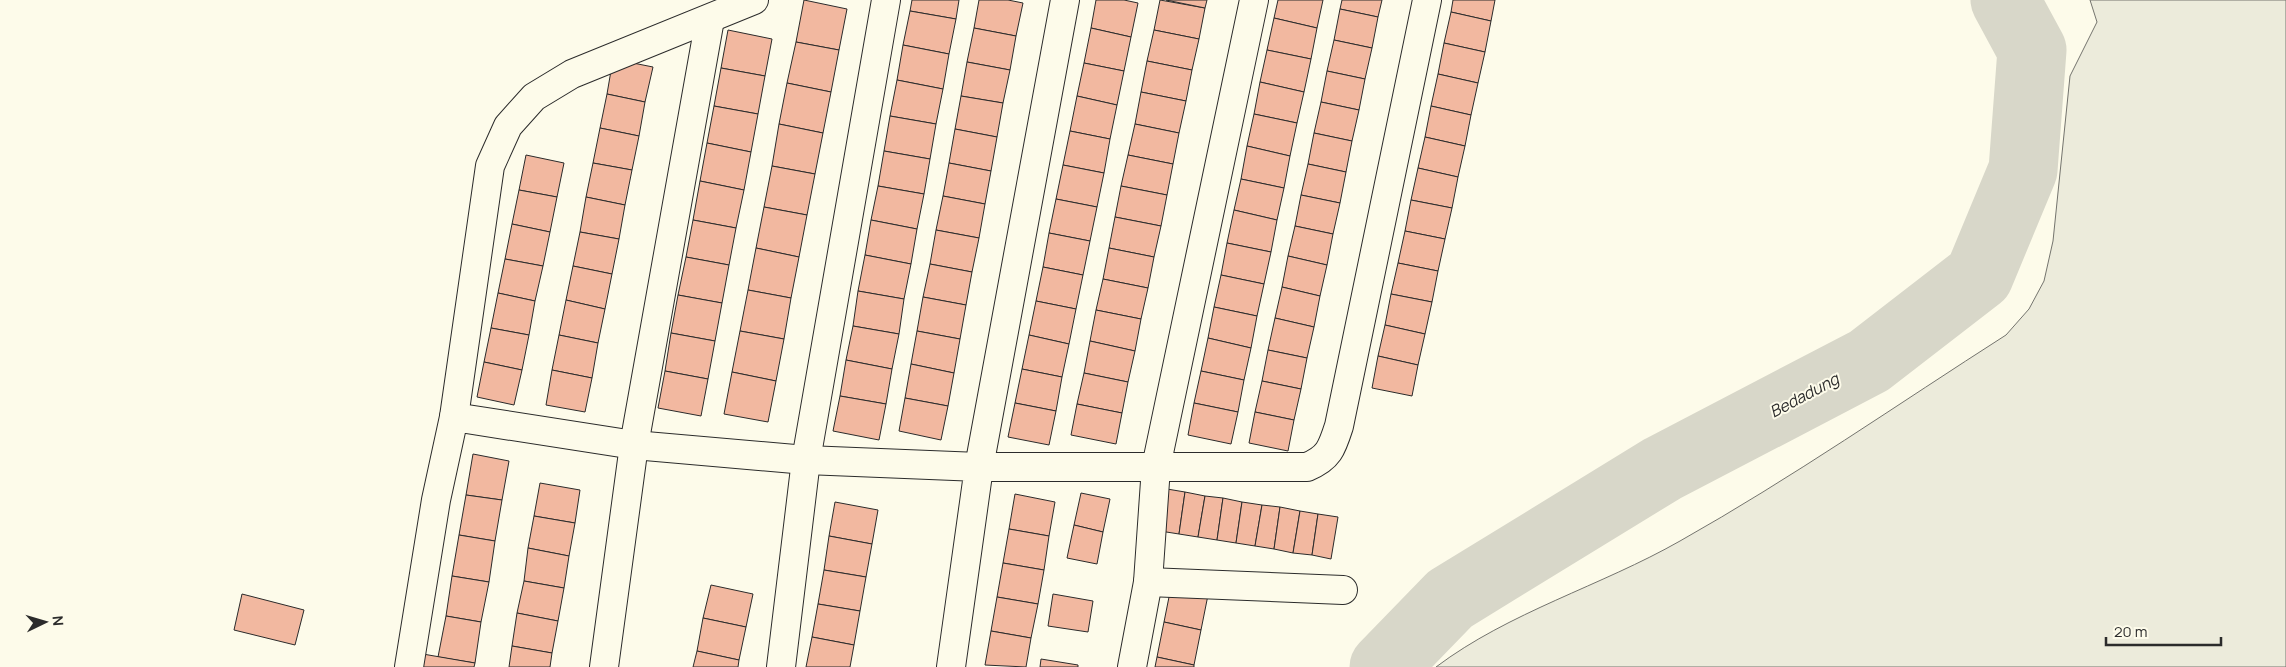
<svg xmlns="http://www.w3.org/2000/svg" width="2286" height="667" font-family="Manrope,sans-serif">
<rect width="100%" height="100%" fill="#fdfbea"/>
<path fill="#ecebdb" stroke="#74746e" d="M2090 0H2286V667H1436C1509 612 1601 586 1680 541 1792 478 1898 404 2006 335L2029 309 2044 281 2053 241 2070 76 2097 22Z"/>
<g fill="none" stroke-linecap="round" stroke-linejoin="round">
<polyline stroke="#d8d7c9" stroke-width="69" points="1384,667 1450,599 1662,469 1869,361 1979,276 2023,170 2032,50 2005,0"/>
</g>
<g fill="#f2b8a0" stroke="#2b2b2b">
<polygon points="804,0 847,9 839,50 796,42"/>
<polygon points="912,0 959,0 956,19 910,11"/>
<polygon points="979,0 1008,0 1023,3 1016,36 974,28"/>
<polygon points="1096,0 1124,0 1138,3 1131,37 1091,28"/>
<polygon points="1160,0 1205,8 1199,39 1154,30"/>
<polygon points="1166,0 1207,0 1205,8"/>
<polygon points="1278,0 1323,0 1317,28 1274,18"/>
<polygon points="1342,0 1382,0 1378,17 1340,9"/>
<polygon points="1453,0 1495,0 1491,21 1451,12"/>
<polygon points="1340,9 1378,17 1372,48 1334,40"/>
<polygon points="910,11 956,19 949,54 903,45"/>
<polygon points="1451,12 1491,21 1485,52 1444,43"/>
<polygon points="1274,18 1317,28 1311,59 1267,50"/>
<polygon points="974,28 1016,36 1010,70 967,62"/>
<polygon points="1091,28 1131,37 1124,71 1084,63"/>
<polygon points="728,30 772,39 765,76 721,68"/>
<polygon points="1154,30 1199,39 1192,70 1147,61"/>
<polygon points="1334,40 1372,48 1365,79 1327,71"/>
<polygon points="796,42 839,50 831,92 787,83"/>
<polygon points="1444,43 1485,52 1478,83 1438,74"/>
<polygon points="903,45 949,54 943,89 897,80"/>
<polygon points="1267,50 1311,59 1304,92 1260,82"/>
<polygon points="613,59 653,67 645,102 607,94"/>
<polygon points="1147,61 1192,70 1186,101 1141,92"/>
<polygon points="967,62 1010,70 1003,103 961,96"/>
<polygon points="1084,63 1124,71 1117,105 1077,96"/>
<polygon points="721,68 765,76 758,114 714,106"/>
<polygon points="1327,71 1365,79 1359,110 1321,102"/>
<polygon points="1438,74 1478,83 1471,115 1431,106"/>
<polygon points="897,80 943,89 936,124 890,116"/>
<polygon points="1260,82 1304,92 1297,123 1254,114"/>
<polygon points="787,83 831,92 823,133 779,124"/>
<polygon points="1141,92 1186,101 1179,133 1135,124"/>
<polygon points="607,94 645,102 639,136 600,128"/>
<polygon points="961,96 1003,103 997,137 955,129"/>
<polygon points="1077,96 1117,105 1110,139 1070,131"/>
<polygon points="1321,102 1359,110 1352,141 1314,133"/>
<polygon points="714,106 758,114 751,152 707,143"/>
<polygon points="1431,106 1471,115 1465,146 1425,137"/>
<polygon points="1254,114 1297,123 1290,156 1247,146"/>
<polygon points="890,116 936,124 930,159 884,151"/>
<polygon points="779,124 823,133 815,174 772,166"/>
<polygon points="1135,124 1179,133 1173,164 1128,155"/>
<polygon points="600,128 639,136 632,170 593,163"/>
<polygon points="955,129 997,137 991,171 949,163"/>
<polygon points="1070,131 1110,139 1104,173 1063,165"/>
<polygon points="1314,133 1352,141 1346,172 1308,164"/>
<polygon points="1425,137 1465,146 1458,177 1418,168"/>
<polygon points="707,143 751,152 744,190 700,181"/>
<polygon points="1247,146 1290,156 1284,188 1241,179"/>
<polygon points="884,151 930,159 924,194 878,186"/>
<polygon points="526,155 564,163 557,197 519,190"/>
<polygon points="1128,155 1173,164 1167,195 1121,186"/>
<polygon points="593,163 632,170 625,205 586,197"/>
<polygon points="949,163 991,171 985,204 943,196"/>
<polygon points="1308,164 1346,172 1340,203 1301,195"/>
<polygon points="1063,165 1104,173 1097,207 1056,199"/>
<polygon points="772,166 815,174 807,215 764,207"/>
<polygon points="1418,168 1458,177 1452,208 1411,200"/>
<polygon points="1241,179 1284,188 1277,220 1234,210"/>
<polygon points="700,181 744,190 736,228 693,220"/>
<polygon points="878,186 924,194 917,229 871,220"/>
<polygon points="1121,186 1167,195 1161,226 1115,217"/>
<polygon points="519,190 557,197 550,232 512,224"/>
<polygon points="1301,195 1340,203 1333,234 1295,226"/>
<polygon points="943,196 985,204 979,238 936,230"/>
<polygon points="586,197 625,205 619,239 580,232"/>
<polygon points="1056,199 1097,207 1090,241 1049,233"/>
<polygon points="1411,200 1452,208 1445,239 1405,231"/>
<polygon points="764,207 807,215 799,257 756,248"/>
<polygon points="1234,210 1277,220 1271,252 1227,243"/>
<polygon points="1115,217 1161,226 1154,257 1109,248"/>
<polygon points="693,220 736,228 729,265 686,257"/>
<polygon points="871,220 917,229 911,264 865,255"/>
<polygon points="512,224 550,232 543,266 505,259"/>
<polygon points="1295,226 1333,234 1327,265 1288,256"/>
<polygon points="936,230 979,238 972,272 930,264"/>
<polygon points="1405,231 1445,239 1438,271 1398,263"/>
<polygon points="580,232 619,239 612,274 573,266"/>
<polygon points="1049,233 1090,241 1083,275 1043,267"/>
<polygon points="1227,243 1271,252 1264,284 1221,275"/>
<polygon points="756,248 799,257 791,298 748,290"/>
<polygon points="1109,248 1154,257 1148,288 1103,279"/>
<polygon points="865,255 911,264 904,299 858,291"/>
<polygon points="1288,256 1327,265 1320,296 1282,287"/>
<polygon points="686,257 729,265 722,303 678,295"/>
<polygon points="505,259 543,266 535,301 498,293"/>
<polygon points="1398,263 1438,271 1432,302 1391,294"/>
<polygon points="930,264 972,272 966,305 923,297"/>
<polygon points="573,266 612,274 605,309 566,300"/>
<polygon points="1043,267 1083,275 1076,309 1036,301"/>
<polygon points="1221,275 1264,284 1257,316 1214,307"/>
<polygon points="1103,279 1148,288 1141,319 1096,310"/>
<polygon points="1282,287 1320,296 1314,327 1275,318"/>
<polygon points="748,290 791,298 784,339 740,331"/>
<polygon points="858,291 904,299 899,334 853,326"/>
<polygon points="498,293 535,301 529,335 491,328"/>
<polygon points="1391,294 1432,302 1425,334 1385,325"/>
<polygon points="678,295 722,303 715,341 671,333"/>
<polygon points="923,297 966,305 960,339 917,331"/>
<polygon points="566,300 605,309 598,343 559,335"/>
<polygon points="1036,301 1076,309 1069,344 1029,335"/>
<polygon points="1214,307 1257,316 1251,348 1208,338"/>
<polygon points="1096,310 1141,319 1135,351 1090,341"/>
<polygon points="1275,318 1314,327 1307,358 1268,350"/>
<polygon points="1385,325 1425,334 1418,365 1378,356"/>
<polygon points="853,326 899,334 892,369 846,360"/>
<polygon points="491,328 529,335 522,370 484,362"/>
<polygon points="740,331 784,339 776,381 732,372"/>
<polygon points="917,331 960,339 954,373 911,364"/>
<polygon points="671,333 715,341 708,379 665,371"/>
<polygon points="559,335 598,343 592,378 552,370"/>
<polygon points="1029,335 1069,344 1062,377 1022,369"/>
<polygon points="1208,338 1251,348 1244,380 1201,371"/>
<polygon points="1090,341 1135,351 1128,382 1084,373"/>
<polygon points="1268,350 1307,358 1301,389 1262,381"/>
<polygon points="1378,356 1418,365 1412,396 1372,388"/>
<polygon points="846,360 892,369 886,404 840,396"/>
<polygon points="484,362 522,370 514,405 477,397"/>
<polygon points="911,364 954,373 948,406 905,398"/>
<polygon points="1022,369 1062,377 1056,411 1015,403"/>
<polygon points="552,370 592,378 585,412 546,405"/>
<polygon points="665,371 708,379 701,416 658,408"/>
<polygon points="1201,371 1244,380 1238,412 1194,403"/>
<polygon points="732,372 776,381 768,422 724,414"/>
<polygon points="1084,373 1128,382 1122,413 1077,404"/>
<polygon points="1262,381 1301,389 1294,420 1255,412"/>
<polygon points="840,396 886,404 879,440 833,431"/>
<polygon points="905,398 948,406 941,440 899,431"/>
<polygon points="1015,403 1056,411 1049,445 1008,437"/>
<polygon points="1194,403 1238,412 1231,444 1188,435"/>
<polygon points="1077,404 1122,413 1116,444 1071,435"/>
<polygon points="1255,412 1294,420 1288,451 1249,443"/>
<polygon points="473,454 509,461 502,500 466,495"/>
<polygon points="540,483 580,490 575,523 534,516"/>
<polygon points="1167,489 1185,492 1179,534 1160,531"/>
<polygon points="1185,492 1205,496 1198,537 1179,534"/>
<polygon points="1081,493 1110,499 1103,532 1074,525"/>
<polygon points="1015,494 1055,502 1049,536 1009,529"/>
<polygon points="466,495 502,500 495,541 459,535"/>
<polygon points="1205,496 1223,498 1217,540 1198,537"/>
<polygon points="1223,498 1242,502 1236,543 1217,540"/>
<polygon points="835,502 878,510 872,544 829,536"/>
<polygon points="1242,502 1262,505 1255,546 1236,543"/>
<polygon points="1262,505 1280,507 1274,549 1255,546"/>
<polygon points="1280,507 1300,511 1293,553 1274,549"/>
<polygon points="1300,511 1318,514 1312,555 1293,553"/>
<polygon points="1318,514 1338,517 1331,559 1312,555"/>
<polygon points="534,516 575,523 569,556 528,548"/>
<polygon points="1074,525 1103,532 1097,564 1067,558"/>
<polygon points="1009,529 1049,536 1044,570 1003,563"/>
<polygon points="459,535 495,541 489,582 452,576"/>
<polygon points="829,536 872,544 866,577 824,570"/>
<polygon points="528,548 569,556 564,588 524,581"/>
<polygon points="1003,563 1044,570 1038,604 997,597"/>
<polygon points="824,570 866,577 860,611 818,604"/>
<polygon points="452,576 489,582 481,622 446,616"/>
<polygon points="524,581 564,588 558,621 517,613"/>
<polygon points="711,585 753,594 746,627 703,618"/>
<polygon points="1171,587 1208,595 1201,630 1164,622"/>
<polygon points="242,594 304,610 295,645 234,630"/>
<polygon points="1053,594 1093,601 1088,632 1048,626"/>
<polygon points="997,597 1038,604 1031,638 991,631"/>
<polygon points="818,604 860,611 854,645 812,637"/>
<polygon points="517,613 558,621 552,653 512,646"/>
<polygon points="446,616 481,622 475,663 438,657"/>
<polygon points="703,618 746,627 739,660 697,651"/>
<polygon points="1164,622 1201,630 1194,665 1157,657"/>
<polygon points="991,631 1031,638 1026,667 985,665"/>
<polygon points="812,637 854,645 850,667 806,667"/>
<polygon points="512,646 552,653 550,667 509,667"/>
<polygon points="697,651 739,660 738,667 693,667"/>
<polygon points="417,653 475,663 474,667 414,667"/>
<polygon points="1157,657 1194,665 1194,667 1155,667"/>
<polygon points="1041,659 1078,665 1078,667 1040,667"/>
</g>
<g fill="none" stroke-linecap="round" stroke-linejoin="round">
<g stroke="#2b2b2b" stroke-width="30">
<g id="street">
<path d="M1065 0 979 467H1307C1329 458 1332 448 1339 426L1427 0"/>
<polyline points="454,417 490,166 508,126 534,97 572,74 754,0"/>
<polyline points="1148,582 1343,590"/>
<polyline points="409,667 436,500 454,417 634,445 806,460 979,467 951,667"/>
<polyline points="604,667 634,445 710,19"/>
<polyline points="781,667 806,460 886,0"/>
<polyline points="1132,667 1148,582 1156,467 1254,0"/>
</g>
</g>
<use href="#street" stroke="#fdfbea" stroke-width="28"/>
</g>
<g text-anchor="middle" stroke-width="4" stroke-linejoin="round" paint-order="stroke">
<g font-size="16" font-style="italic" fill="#2b2b2b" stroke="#fdfbea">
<text transform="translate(1804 395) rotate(-28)" y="6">Bedadung</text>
</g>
</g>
<g transform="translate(45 622) rotate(85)" stroke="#fdfbea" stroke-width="4" paint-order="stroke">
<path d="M0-4L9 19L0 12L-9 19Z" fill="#2b2b2b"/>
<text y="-8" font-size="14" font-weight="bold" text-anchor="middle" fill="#2b2b2b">N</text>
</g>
<path d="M2106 637v8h115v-8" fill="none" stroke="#2b2b2b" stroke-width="2.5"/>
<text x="2114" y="637" font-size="15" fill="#2b2b2b" stroke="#fdfbea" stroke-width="4" paint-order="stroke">20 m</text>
</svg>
